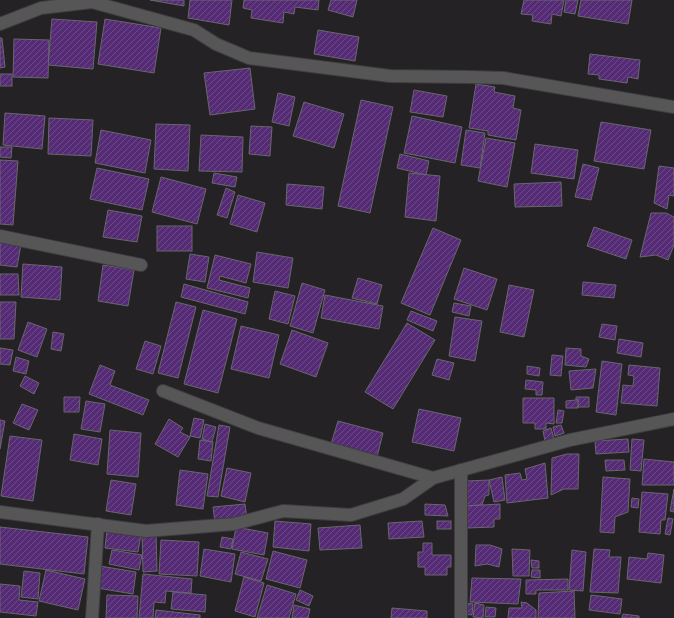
<svg xmlns="http://www.w3.org/2000/svg" width="674" height="618" font-family="'Asap Condensed',sans-serif">
<defs>
<pattern id="building-hatch" width="6" height="6" patternUnits="userSpaceOnUse"><rect width="6" height="6" fill="#542b74"/><path d="M-1 1l2-2M0 6l6-6M5 7l2-2" fill="none" stroke="#6d4a88"/></pattern>
</defs>
<rect width="100%" height="100%" fill="#242225"/>
<g fill="url(#building-hatch)" stroke="#69676b">
<polygon points="150,0 184,0 184,6"/>
<polygon points="190,0 232,0 229,25 188,18"/>
<polygon points="244,0 319,0 318,10 295,7 294,14 284,12 283,23 251,18 252,10 243,8"/>
<polygon points="331,0 357,0 353,17 328,10"/>
<polygon points="524,0 564,0 561,16 552,14 551,24 532,21 533,15 521,14"/>
<polygon points="566,0 578,0 575,14 564,12"/>
<polygon points="581,0 632,0 628,24 578,16"/>
<polygon points="52,19 97,22 93,69 48,65"/>
<polygon points="105,19 161,28 154,73 98,64"/>
<polygon points="318,30 359,37 355,61 314,54"/>
<polygon points="0,38 2,38 5,67 0,68"/>
<polygon points="14,39 49,40 48,78 13,77"/>
<polygon points="590,54 640,60 638,79 628,77 627,83 599,79 599,75 588,74"/>
<polygon points="250,68 255,109 210,115 204,73"/>
<rect x="0" y="74" width="12" height="12"/>
<polygon points="476,84 495,87 494,92 515,96 513,108 521,110 516,140 488,135 488,131 469,128"/>
<polygon points="414,90 447,96 443,117 410,112"/>
<polygon points="278,93 295,97 289,126 272,122"/>
<polygon points="361,100 393,107 370,213 338,206"/>
<polygon points="304,102 344,114 334,148 293,136"/>
<polygon points="5,113 45,116 42,149 3,145"/>
<polygon points="412,116 462,127 455,163 404,153"/>
<polygon points="49,118 93,120 91,156 48,154"/>
<polygon points="601,122 651,130 644,169 594,161"/>
<polygon points="156,124 190,125 188,171 154,169"/>
<polygon points="251,126 272,127 270,156 249,154"/>
<polygon points="101,130 151,140 145,173 95,163"/>
<polygon points="466,130 485,133 480,168 461,165"/>
<polygon points="201,135 243,137 242,172 199,171"/>
<polygon points="486,138 515,143 507,187 478,181"/>
<polygon points="535,144 578,150 574,179 531,173"/>
<polygon points="0,147 12,147 11,158 0,157"/>
<polygon points="400,154 429,161 426,175 397,168"/>
<polygon points="0,160 18,161 13,225 0,224"/>
<polygon points="583,164 599,168 591,200 575,197"/>
<polygon points="659,166 674,168 674,196 669,195 667,209 654,203"/>
<polygon points="97,168 149,179 142,210 90,199"/>
<polygon points="214,173 237,177 235,187 212,183"/>
<polygon points="409,173 440,176 436,221 405,217"/>
<polygon points="161,177 206,189 197,224 152,212"/>
<polygon points="561,182 562,206 515,207 514,184"/>
<polygon points="287,184 324,187 322,209 286,205"/>
<polygon points="226,188 235,192 227,218 217,215"/>
<polygon points="238,195 265,203 257,232 230,224"/>
<polygon points="108,210 142,216 137,242 103,237"/>
<polygon points="651,213 666,213 674,217 674,245 668,260 656,255 640,257"/>
<rect x="157" y="226" width="35" height="25"/>
<polygon points="594,227 632,240 626,259 587,246"/>
<polygon points="433,228 461,240 430,315 401,303"/>
<polygon points="0,241 21,244 17,267 0,265"/>
<polygon points="257,252 293,258 288,288 253,282"/>
<polygon points="190,254 209,257 205,282 186,279"/>
<polygon points="215,255 251,264 246,283 220,276 219,280 250,288 248,298 207,288"/>
<polygon points="23,264 62,267 60,300 21,297"/>
<polygon points="103,265 134,270 128,306 98,301"/>
<polygon points="464,268 497,279 487,310 454,299"/>
<polygon points="0,274 18,274 19,295 0,295"/>
<polygon points="358,278 382,285 377,304 352,298"/>
<polygon points="583,282 616,285 614,298 582,295"/>
<polygon points="302,283 325,290 313,333 290,326"/>
<polygon points="184,284 248,302 245,314 181,297"/>
<polygon points="509,285 534,290 524,337 500,332"/>
<polygon points="275,291 295,296 288,324 269,319"/>
<polygon points="325,295 383,306 379,329 321,318"/>
<polygon points="0,302 16,302 14,339 0,339"/>
<polygon points="176,302 196,307 178,378 158,373"/>
<polygon points="454,303 471,306 469,316 452,312"/>
<polygon points="203,310 237,319 218,393 184,384"/>
<polygon points="411,311 437,321 433,331 407,320"/>
<polygon points="455,317 482,321 475,361 449,356"/>
<polygon points="28,322 47,329 37,357 18,350"/>
<polygon points="407,323 435,340 393,409 365,392"/>
<polygon points="602,324 617,326 615,340 599,337"/>
<polygon points="241,326 279,335 269,378 231,369"/>
<polygon points="292,330 328,343 316,377 280,364"/>
<polygon points="53,332 64,334 61,351 51,349"/>
<polygon points="619,339 643,343 641,357 617,353"/>
<polygon points="145,341 161,346 153,374 136,369"/>
<polygon points="0,348 13,350 10,365 0,364"/>
<polygon points="566,348 581,349 581,356 589,359 586,367 565,365"/>
<polygon points="552,355 563,356 561,376 550,375"/>
<polygon points="16,357 29,361 26,374 13,371"/>
<polygon points="437,359 454,363 449,380 432,375"/>
<polygon points="602,361 622,364 616,415 596,412"/>
<polygon points="100,365 115,371 110,385 149,400 143,415 89,394"/>
<polygon points="629,365 660,368 657,406 621,403 623,385 633,386 634,376 628,375"/>
<polygon points="527,366 540,368 539,376 527,374"/>
<polygon points="596,369 593,388 571,390 569,371"/>
<polygon points="25,376 39,383 34,394 20,386"/>
<polygon points="526,380 543,382 542,395 536,395 536,390 525,389"/>
<polygon points="64,397 80,397 79,412 64,412"/>
<polygon points="576,397 589,397 589,407 578,407 578,400 576,400"/>
<polygon points="523,398 554,398 554,424 546,423 546,429 535,429 535,423 523,423"/>
<polygon points="576,400 578,400 578,408 566,408 566,401"/>
<polygon points="86,401 105,404 100,432 81,429"/>
<polygon points="22,404 38,410 29,430 13,423"/>
<polygon points="419,409 461,418 454,451 412,442"/>
<polygon points="558,410 564,411 562,423 556,423"/>
<polygon points="194,418 204,420 200,438 190,436"/>
<polygon points="169,419 183,428 180,432 190,437 178,457 155,444"/>
<polygon points="0,420 5,421 0,449"/>
<polygon points="338,421 383,433 377,457 331,444"/>
<polygon points="205,424 216,427 212,442 202,439"/>
<polygon points="219,425 230,427 218,497 207,496"/>
<polygon points="561,425 564,433 555,436 553,427"/>
<polygon points="551,428 554,439 545,441 543,431"/>
<polygon points="110,430 141,433 138,477 107,474"/>
<polygon points="74,434 102,439 98,465 70,460"/>
<polygon points="10,436 42,440 33,501 1,496"/>
<polygon points="628,439 629,452 596,454 595,441"/>
<polygon points="632,439 644,440 641,471 630,470"/>
<polygon points="200,440 213,442 211,461 198,459"/>
<polygon points="567,454 579,454 578,489 564,489 551,495 552,458"/>
<polygon points="644,459 674,462 674,485 642,485"/>
<polygon points="605,460 624,460 625,470 606,471"/>
<polygon points="545,463 548,498 507,503 505,475 520,473 522,480 527,479 525,469"/>
<polygon points="227,468 251,473 245,502 221,496"/>
<polygon points="180,470 208,474 203,509 176,505"/>
<polygon points="502,477 505,500 494,502 489,480"/>
<polygon points="603,477 630,479 628,512 615,517 614,533 600,532"/>
<polygon points="111,480 136,484 131,515 106,511"/>
<polygon points="489,480 489,495 485,496 482,505 465,506 466,481"/>
<polygon points="674,489 674,512 670,511"/>
<polygon points="642,492 668,494 665,520 661,520 660,534 639,532"/>
<polygon points="632,498 639,499 638,508 631,507"/>
<polygon points="245,504 247,519 215,522 213,507"/>
<polygon points="425,504 445,505 448,516 425,515"/>
<polygon points="500,504 500,519 494,519 494,527 467,528 465,506"/>
<polygon points="668,518 673,519 670,535 665,534"/>
<polygon points="275,521 311,524 309,551 273,547"/>
<polygon points="422,521 424,537 389,539 388,523"/>
<rect x="437" y="521" width="14" height="8"/>
<polygon points="360,525 362,548 320,550 318,528"/>
<polygon points="0,527 88,537 84,574 0,564"/>
<polygon points="236,527 268,533 264,555 232,549"/>
<polygon points="107,530 141,534 138,552 105,548"/>
<polygon points="156,533 157,571 143,572 142,534"/>
<polygon points="222,537 233,539 231,549 220,547"/>
<polygon points="161,540 199,542 197,576 159,574"/>
<polygon points="423,543 432,543 432,555 451,555 451,567 447,567 447,575 425,575 425,567 418,567 418,552 423,552"/>
<polygon points="476,545 490,545 502,549 499,567 487,564 475,566"/>
<polygon points="204,549 235,554 231,582 200,576"/>
<polygon points="512,549 530,550 529,576 513,576"/>
<polygon points="594,549 610,550 609,557 621,557 618,593 590,592"/>
<polygon points="112,550 142,555 139,570 109,564"/>
<polygon points="572,550 586,552 583,591 569,590"/>
<polygon points="273,551 307,560 300,588 266,579"/>
<polygon points="241,552 268,559 261,581 235,574"/>
<polygon points="648,553 664,555 661,583 627,579 629,557 647,559"/>
<polygon points="531,560 539,561 539,568 532,568"/>
<polygon points="100,566 136,572 133,594 97,588"/>
<polygon points="46,570 85,579 78,610 39,601"/>
<polygon points="532,570 540,570 540,578 531,577"/>
<polygon points="24,571 40,573 38,599 21,597"/>
<polygon points="143,574 192,579 191,593 166,591 165,603 154,602 153,618 139,618"/>
<polygon points="244,577 264,583 255,617 235,611"/>
<polygon points="472,578 521,579 518,604 470,602"/>
<polygon points="568,579 568,590 536,590 536,594 526,594 526,580"/>
<polygon points="0,584 20,586 19,600 38,602 36,616 0,612"/>
<polygon points="267,585 296,594 289,618 257,618"/>
<polygon points="300,590 313,596 309,606 296,600"/>
<polygon points="574,591 575,618 538,618 539,593"/>
<polygon points="173,592 206,595 205,612 171,609"/>
<polygon points="107,595 138,596 137,618 106,618"/>
<polygon points="591,595 622,599 620,614 589,610"/>
<polygon points="521,602 527,603 536,610 536,618 508,618 509,608 522,608"/>
<polygon points="465,603 473,604 472,615 464,614"/>
<polygon points="475,603 484,605 483,618 473,617"/>
<polygon points="294,605 310,609 308,618 292,618"/>
<polygon points="486,607 496,608 495,617 485,617"/>
<polygon points="392,608 427,611 427,618 391,618"/>
<polygon points="156,610 200,615 200,618 155,618"/>
<polygon points="623,614 639,616 639,618 622,618"/>
</g>
<g fill="none" stroke-linecap="round" stroke-linejoin="round">
<g stroke="#3f3d40" stroke-width="14">
<g id="minor">
<polyline points="0,24 41,8 92,2 194,30 216,44 249,58 390,76 469,77 503,78 674,107"/>
<polyline points="0,236 141,265"/>
<polyline points="163,391 258,428 433,478"/>
<polyline points="461,470 461,618"/>
<polyline points="0,512 146,531 234,524 283,511 351,515 403,499 433,478 570,440 674,419"/>
<polyline points="92,618 98,524"/>
</g>
</g>
<use href="#minor" stroke="#575657" stroke-width="12"/>
</g>
</svg>
